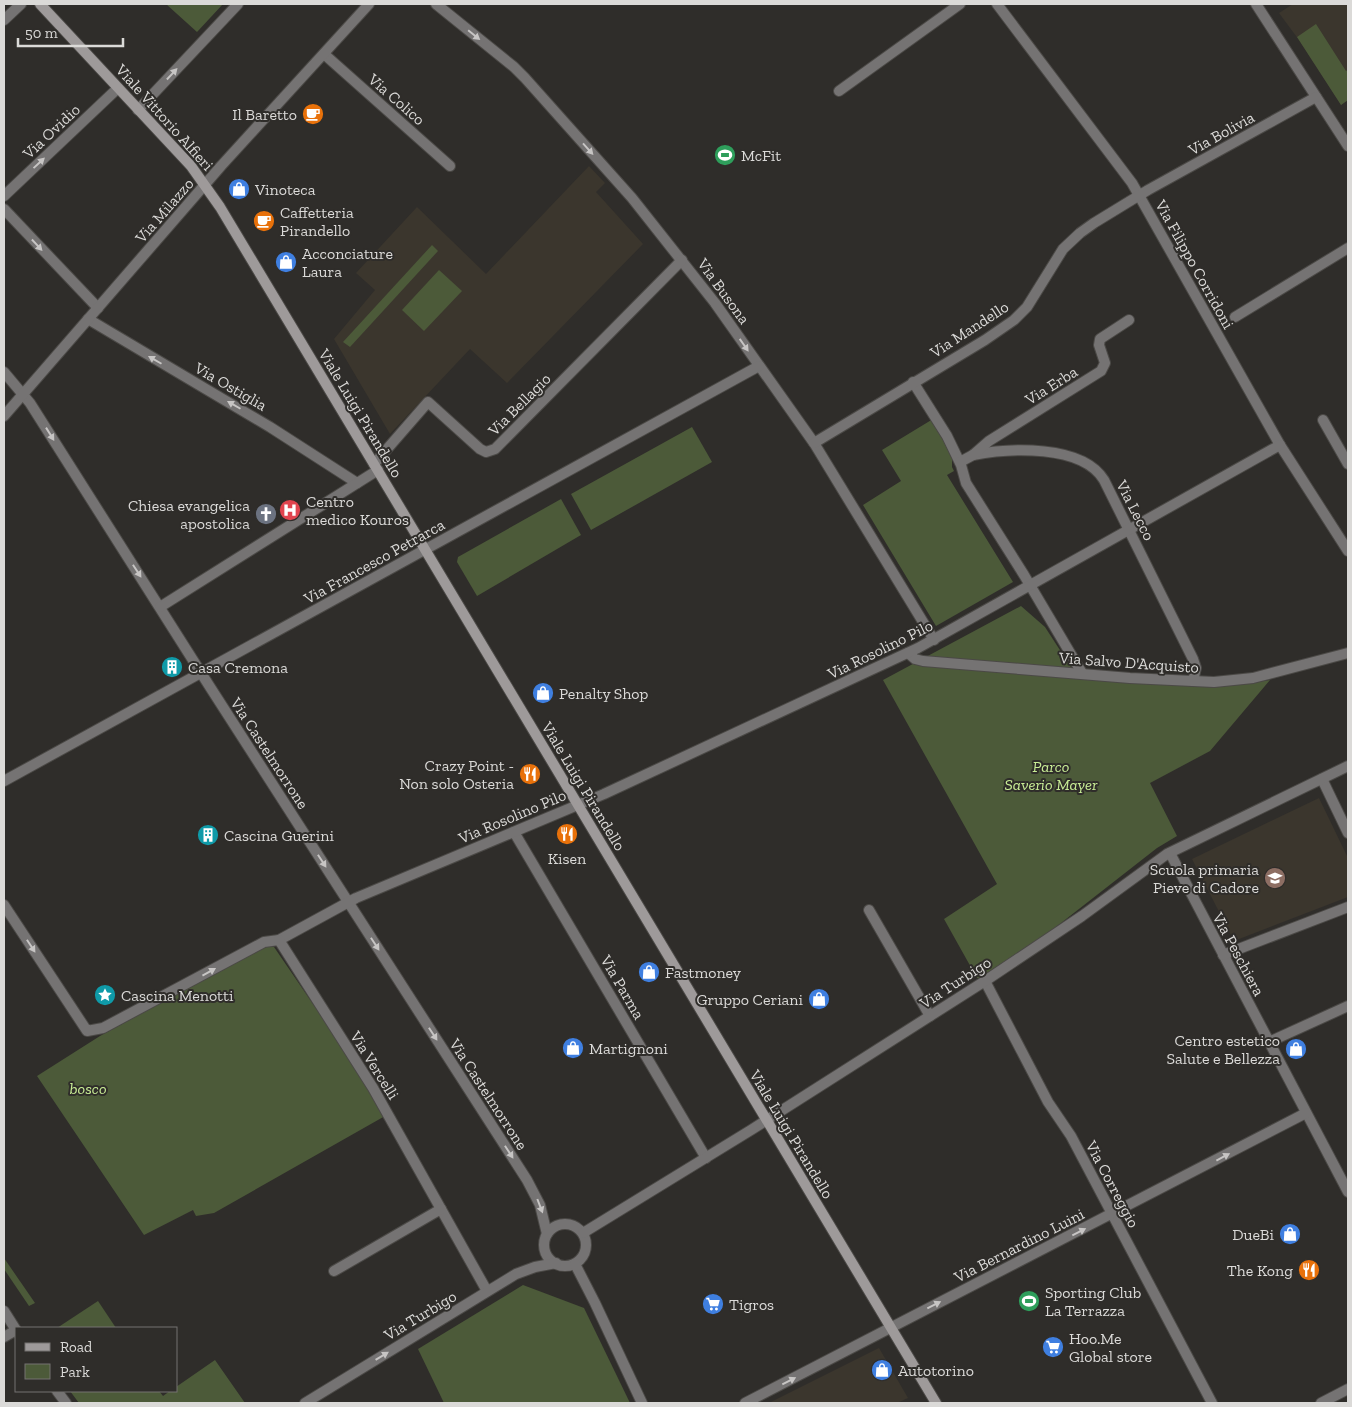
<svg xmlns="http://www.w3.org/2000/svg" width="1352" height="1407" font-family="'Zilla Slab',serif">
<rect width="100%" height="100%" fill="#2f2d2a"/>
<g fill="#3b362d">
<polygon points="1293,4 1348,4 1348,100 1341,105 1299,40 1279,13"/>
<polygon points="589,166 605,183 596,192 643,244 507,383 470,349 390,434 334,339 375,290 356,273 417,207 486,274"/>
<polygon points="1319,798 1348,858 1348,897 1234,941 1192,859"/>
<polygon points="879,1348 908,1398 897,1403 769,1403"/>
</g>
<g fill="#4c5a39">
<polygon points="166,4 223,4 197,32"/>
<polygon points="1316,24 1346,71 1348,70 1348,100 1341,105 1297,37"/>
<polygon points="432,245 438,251 350,347 343,342"/>
<polygon points="439,270 462,291 424,331 402,310"/>
<polygon points="933,419 952,458 952,467 954,471 947,475 1013,582 936,626 863,505 901,481 882,450"/>
<polygon points="692,427 712,462 591,530 571,494"/>
<polygon points="561,499 581,535 477,596 457,562 458,557"/>
<polygon points="1021,606 1045,627 1078,678 1204,687 1235,685 1270,680 1210,751 1150,783 1177,836 1157,848 1038,941 980,978 977,978 944,919 997,884 883,680"/>
<polygon points="265,946 274,947 341,1045 385,1116 214,1213 196,1216 193,1210 144,1235 37,1076 100,1036"/>
<polygon points="4,1258 35,1303 29,1306 4,1269"/>
<polygon points="523,1285 584,1308 630,1403 444,1403 418,1349"/>
<polygon points="98,1301 116,1328 57,1328"/>
<polygon points="215,1360 245,1403 79,1403 70,1391 159,1391 163,1396 170,1391 176,1391 176,1387"/>
</g>
<g fill="none" stroke-linecap="round" stroke-linejoin="round">
<g stroke="#4b4946" stroke-width="12">
<g id="minor">
<polyline points="436,4 514,67 525,78 632,198 715,303 814,443 934,640"/>
<polyline points="997,4 1132,183 1280,445 1348,551"/>
<polyline points="1256,4 1348,146"/>
<polyline points="4,20 21,4"/>
<polyline points="324,54 450,166"/>
<polyline points="839,91 960,4"/>
<polyline points="138,110 238,4"/>
<polyline points="4,196 118,88"/>
<polyline points="4,209 98,308"/>
<polyline points="1235,317 1348,248"/>
<polyline points="88,319 270,427 357,483"/>
<polyline points="4,372 30,403 210,687 527,1180 540,1205 547,1234"/>
<polyline points="913,382 947,436 961,465 966,483 1024,575 1082,673"/>
<polyline points="4,416 221,166 369,4"/>
<polyline points="1323,420 1348,464"/>
<polyline points="814,443 985,340 1014,320 1027,307 1063,249 1080,233 1094,223 1148,190 1316,97"/>
<path d="M973 455C1009 448 1082 444 1104 480L1193 659 1196 668 1193 681"/>
<polyline points="960,462 973,455 989,441 1101,371 1105,363 1099,345 1100,339 1129,320"/>
<polyline points="374,464 428,402 480,449 486,452 495,449 682,260"/>
<polyline points="160,607 378,470"/>
<polyline points="908,653 915,659 923,661 1130,678 1214,682 1253,678 1348,653"/>
<polyline points="1322,779 1348,833"/>
<polyline points="4,781 759,366"/>
<polyline points="514,832 706,1158"/>
<polyline points="1170,853 1348,1192"/>
<polyline points="4,905 87,1031 103,1028 264,942 279,940 356,898 604,794 918,648 1280,445"/>
<polyline points="869,910 930,1016"/>
<polyline points="279,940 373,1088 487,1291"/>
<polyline points="1223,955 1348,907"/>
<polyline points="985,981 1048,1102 1071,1136 1212,1403"/>
<polyline points="1269,1042 1348,1006"/>
<circle cx="565" cy="1245" r="21"/>
<polyline points="583,1233 751,1130 985,981 1082,916 1167,854 1348,766"/>
<polyline points="575,1264 595,1303 642,1403"/>
<polyline points="334,1271 441,1209"/>
<polyline points="4,1311 16,1330"/>
<polyline points="4,1337 16,1330"/>
<polyline points="57,1391 66,1403"/>
<polyline points="305,1403 516,1274 535,1267 556,1263"/>
<polyline points="745,1403 1306,1113"/>
<polyline points="1321,1403 1348,1389"/>
</g>
</g>
<g stroke="#4b4946" stroke-width="12">
<polyline id="secondary" points="40,4 191,166 220,207 936,1403"/>
</g>
<use href="#minor" stroke="#757373" stroke-width="10"/>
<use href="#secondary" stroke="#9e9a9a" stroke-width="10"/>
</g>
<defs><path id="oneway-solid" d="M-6-.8H1V-3.2L6.5 0L1 3.2V.8H-6Z" transform="scale(1.25)"/></defs>
<g fill="#c7c5c4">
<use href="#oneway-solid" transform="translate(474 35) rotate(39)"/>
<use href="#oneway-solid" transform="translate(172 74) rotate(-47)"/>
<use href="#oneway-solid" transform="translate(588 149) rotate(48)"/>
<use href="#oneway-solid" transform="translate(39 163) rotate(-43)"/>
<use href="#oneway-solid" transform="translate(37 245) rotate(47)"/>
<use href="#oneway-solid" transform="translate(744 345) rotate(55)"/>
<use href="#oneway-solid" transform="translate(155 360) rotate(-150)"/>
<use href="#oneway-solid" transform="translate(234 405) rotate(-150)"/>
<use href="#oneway-solid" transform="translate(50 434) rotate(58)"/>
<use href="#oneway-solid" transform="translate(137 571) rotate(57)"/>
<use href="#oneway-solid" transform="translate(322 861) rotate(57)"/>
<use href="#oneway-solid" transform="translate(375 944) rotate(57)"/>
<use href="#oneway-solid" transform="translate(31 946) rotate(57)"/>
<use href="#oneway-solid" transform="translate(209 972) rotate(-29)"/>
<use href="#oneway-solid" transform="translate(433 1034) rotate(57)"/>
<use href="#oneway-solid" transform="translate(509 1152) rotate(57)"/>
<use href="#oneway-solid" transform="translate(1223 1157) rotate(-28)"/>
<use href="#oneway-solid" transform="translate(540 1206) rotate(69)"/>
<use href="#oneway-solid" transform="translate(1079 1232) rotate(-27)"/>
<use href="#oneway-solid" transform="translate(934 1305) rotate(-27)"/>
<use href="#oneway-solid" transform="translate(382 1356) rotate(-31)"/>
<use href="#oneway-solid" transform="translate(789 1381) rotate(-27)"/>
</g>
<defs>
<g id="cafe-disc" transform="scale(1.125)"><circle r="9.5" fill="#e8710a" stroke="#2f2d2a"/><path d="M-5.5-4.5H6V0H3Q3 3.5 0 3.5H-2.5Q-5.5 3.5-5.5 0ZM3-3.2v2h1.7v-2ZM-6 4.5H4V6H-6Z" fill="#fff"/></g>
<g id="stadium-disc" transform="scale(1.125)"><circle r="9.5" fill="#2e9e5b" stroke="#2f2d2a"/><path d="M0-5a6.5 5 0 1 0 0 10a6.5 5 0 1 0 0-10ZM-3.5-1.8h7v3.6h-7Z" fill="#fff"/></g>
<g id="shop-disc" transform="scale(1.125)"><circle r="9.5" fill="#3f7fe0" stroke="#2f2d2a"/><path d="M-5-2.5h2.3a2.7 3.5 0 0 1 5.4 0H5L5.5 6h-11ZM-1.5-2.5h3a1.5 2.3 0 0 0-3 0Z" fill="#fff"/></g>
<g id="hospital-disc" transform="scale(1.125)"><circle r="9.5" fill="#e0444e" stroke="#2f2d2a"/><path d="M-5-5h3v3.5h4V-5h3V5h-3V1.5h-4V5h-3Z" fill="#fff"/></g>
<g id="church-disc" transform="scale(1.125)"><circle r="9.5" fill="#6b7280" stroke="#2f2d2a"/><path d="M-1.2-6h2.4v3.5h3.3v2.4h-3.3V6h-2.4V-.1h-3.3v-2.4h3.3Z" fill="#fff"/></g>
<g id="building-disc" transform="scale(1.125)"><circle r="9.5" fill="#0f9aa8" stroke="#2f2d2a"/><path d="M-4-6H4V6H1V3H-1V6H-4ZM-2.5-4.3h1.7v1.8h-1.7ZM.8-4.3h1.7v1.8H.8ZM-2.5-1h1.7V.8h-1.7ZM.8-1h1.7V.8H.8Z" fill="#fff"/></g>
<g id="restaurant-disc" transform="scale(1.125)"><circle r="9.5" fill="#e8710a" stroke="#2f2d2a"/><path d="M-5-6h1v4h1v-4h1v4h1v-4h1v5L-1.5 .5V6h-2V.5L-5-1ZM5-6V6H3V1.5H1.5Q1.5-4 5-6Z" fill="#fff"/></g>
<g id="school-disc" transform="scale(1.125)"><circle r="9.5" fill="#8d6e63" stroke="#2f2d2a"/><path d="M0-5L7-2L0 1L-7-2ZM-4 1L0 2.5L4 1V4Q0 6-4 4Z" fill="#fff"/></g>
<g id="sight-disc" transform="scale(1.125)"><circle r="9.5" fill="#0f9aa8" stroke="#2f2d2a"/><path d="M0-6L1.8-2.2L6-1.7L2.9 1.2L3.7 5.4L0 3.3L-3.7 5.4L-2.9 1.2L-6-1.7L-1.8-2.2Z" fill="#fff"/></g>
<g id="supermarket-disc" transform="scale(1.125)"><circle r="9.5" fill="#3f7fe0" stroke="#2f2d2a"/><path d="M-6-5.5h2.5l.6 2H6L4.5 2H-2.5L-4.4-4H-6ZM-1.5 3.2a1.3 1.3 0 1 0 .1 0ZM3 3.2a1.3 1.3 0 1 0 .1 0Z" fill="#fff"/></g>
</defs>
<g fill-rule="evenodd">
<use href="#cafe-disc" x="313" y="114"/>
<use href="#stadium-disc" x="725" y="155"/>
<use href="#shop-disc" x="239" y="189"/>
<use href="#cafe-disc" x="264" y="221"/>
<use href="#shop-disc" x="286" y="262"/>
<use href="#hospital-disc" x="290" y="510"/>
<use href="#church-disc" x="266" y="514"/>
<use href="#building-disc" x="172" y="667"/>
<use href="#shop-disc" x="543" y="693"/>
<use href="#restaurant-disc" x="530" y="774"/>
<use href="#restaurant-disc" x="567" y="834"/>
<use href="#building-disc" x="208" y="835"/>
<use href="#school-disc" x="1275" y="878"/>
<use href="#shop-disc" x="649" y="972"/>
<use href="#sight-disc" x="105" y="995"/>
<use href="#shop-disc" x="819" y="999"/>
<use href="#shop-disc" x="573" y="1048"/>
<use href="#shop-disc" x="1296" y="1049"/>
<use href="#shop-disc" x="1290" y="1234"/>
<use href="#restaurant-disc" x="1309" y="1270"/>
<use href="#stadium-disc" x="1029" y="1301"/>
<use href="#supermarket-disc" x="713" y="1304"/>
<use href="#supermarket-disc" x="1053" y="1347"/>
<use href="#shop-disc" x="882" y="1370"/>
</g>
<g text-anchor="middle" stroke-width="4" stroke-linejoin="round" paint-order="stroke">
<g font-size="16" fill="#dbdad8" stroke="#2f2d2a">
<text transform="translate(397 99) rotate(41)" y="6">Via Colico</text>
<text transform="translate(165 117) rotate(48)" y="6">Viale Vittorio Alfieri</text>
<text transform="translate(51 131) rotate(-43)" y="6">Via Ovidio</text>
<text transform="translate(1221 133) rotate(-29)" y="6">Via Bolivia</text>
<text transform="translate(164 210) rotate(-49)" y="6">Via Milazzo</text>
<text transform="translate(1195 264) rotate(61)" y="6">Via Filippo Corridoni</text>
<text transform="translate(724 291) rotate(54)" y="6">Via Busona</text>
<text transform="translate(969 329) rotate(-33)" y="6">Via Mandello</text>
<text transform="translate(1051 385) rotate(-32)" y="6">Via Erba</text>
<text transform="translate(231 386) rotate(30)" y="6">Via Ostiglia</text>
<text transform="translate(519 404) rotate(-45)" y="6">Via Bellagio</text>
<text transform="translate(361 413) rotate(59)" y="6">Viale Luigi Pirandello</text>
<text transform="translate(1136 510) rotate(63)" y="6">Via Lecco</text>
<text transform="translate(374 561) rotate(-29)" y="6">Via Francesco Petrarca</text>
<text transform="translate(880 649) rotate(-26)" y="6">Via Rosolino Pilo</text>
<text transform="translate(1129 662) rotate(4)" y="6">Via Salvo D'Acquisto</text>
<text transform="translate(270 753) rotate(57)" y="6">Via Castelmorrone</text>
<text transform="translate(584 786) rotate(59)" y="6">Viale Luigi Pirandello</text>
<text transform="translate(512 816) rotate(-23)" y="6">Via Rosolino Pilo</text>
<text transform="translate(1239 954) rotate(62)" y="6">Via Peschiera</text>
<text transform="translate(955 982) rotate(-33)" y="6">Via Turbigo</text>
<text transform="translate(623 987) rotate(60)" y="6">Via Parma</text>
<text transform="translate(375 1065) rotate(58)" y="6">Via Vercelli</text>
<text transform="translate(489 1094) rotate(57)" y="6">Via Castelmorrone</text>
<text transform="translate(792 1134) rotate(59)" y="6">Viale Luigi Pirandello</text>
<text transform="translate(1113 1184) rotate(62)" y="6">Via Correggio</text>
<text transform="translate(1019 1245) rotate(-27)" y="6">Via Bernardino Luini</text>
<text transform="translate(420 1315) rotate(-31)" y="6">Via Turbigo</text>
</g>
<g font-size="16" fill="#dbdad8" stroke="#2f2d2a" text-anchor="start">
<text x="297" y="120" text-anchor="end">Il Baretto</text>
<text x="741" y="161">McFit</text>
<text x="255" y="195">Vinoteca</text>
<text x="280" y="218">Caffetteria<tspan x="280" dy="18">Pirandello</tspan></text>
<text x="302" y="259">Acconciature<tspan x="302" dy="18">Laura</tspan></text>
<text x="306" y="507">Centro<tspan x="306" dy="18">medico Kouros</tspan></text>
<text x="250" y="511" text-anchor="end">Chiesa evangelica<tspan x="250" dy="18">apostolica</tspan></text>
<text x="188" y="673">Casa Cremona</text>
<text x="559" y="699">Penalty Shop</text>
<text x="514" y="771" text-anchor="end">Crazy Point -<tspan x="514" dy="18">Non solo Osteria</tspan></text>
<text x="224" y="841">Cascina Guerini</text>
<text x="567" y="864" text-anchor="middle">Kisen</text>
<text x="1259" y="875" text-anchor="end">Scuola primaria<tspan x="1259" dy="18">Pieve di Cadore</tspan></text>
<text x="665" y="978">Fastmoney</text>
<text x="121" y="1001">Cascina Menotti</text>
<text x="803" y="1005" text-anchor="end">Gruppo Ceriani</text>
<text x="1280" y="1046" text-anchor="end">Centro estetico<tspan x="1280" dy="18">Salute e Bellezza</tspan></text>
<text x="589" y="1054">Martignoni</text>
<text x="1274" y="1240" text-anchor="end">DueBi</text>
<text x="1293" y="1276" text-anchor="end">The Kong</text>
<text x="1045" y="1298">Sporting Club<tspan x="1045" dy="18">La Terrazza</tspan></text>
<text x="729" y="1310">Tigros</text>
<text x="1069" y="1344">Hoo.Me<tspan x="1069" dy="18">Global store</tspan></text>
<text x="898" y="1376">Autotorino</text>
</g>
<g font-size="16" font-style="italic" fill="#c9ee96" stroke="#2f2d2a">
<text x="1051" y="772">Parco<tspan x="1051" dy="18">Saverio Mayer</tspan></text>
<text x="88" y="1094">bosco</text>
</g>
</g>
<rect width="1352" height="1407" fill="none" stroke="#dbdad8" stroke-width="10"/>
<rect x="15" y="1327" width="162" height="65" fill="#2f2d2a" stroke="#747270"/>
<rect x="25" y="1343" width="25" height="8" fill="#9e9a9a" stroke="#747270"/>
<text x="60" y="1352" font-size="15" fill="#dbdad8">Road</text>
<rect x="25" y="1364" width="25" height="15" fill="#4c5a39" stroke="#747270"/>
<text x="60" y="1377" font-size="15" fill="#dbdad8">Park</text>
<path d="M18 38v8h105v-8" fill="none" stroke="#dbdad8" stroke-width="2.5"/>
<text x="25" y="38" font-size="15" fill="#dbdad8" stroke="#2f2d2a" stroke-width="4" paint-order="stroke">50 m</text>
</svg>
